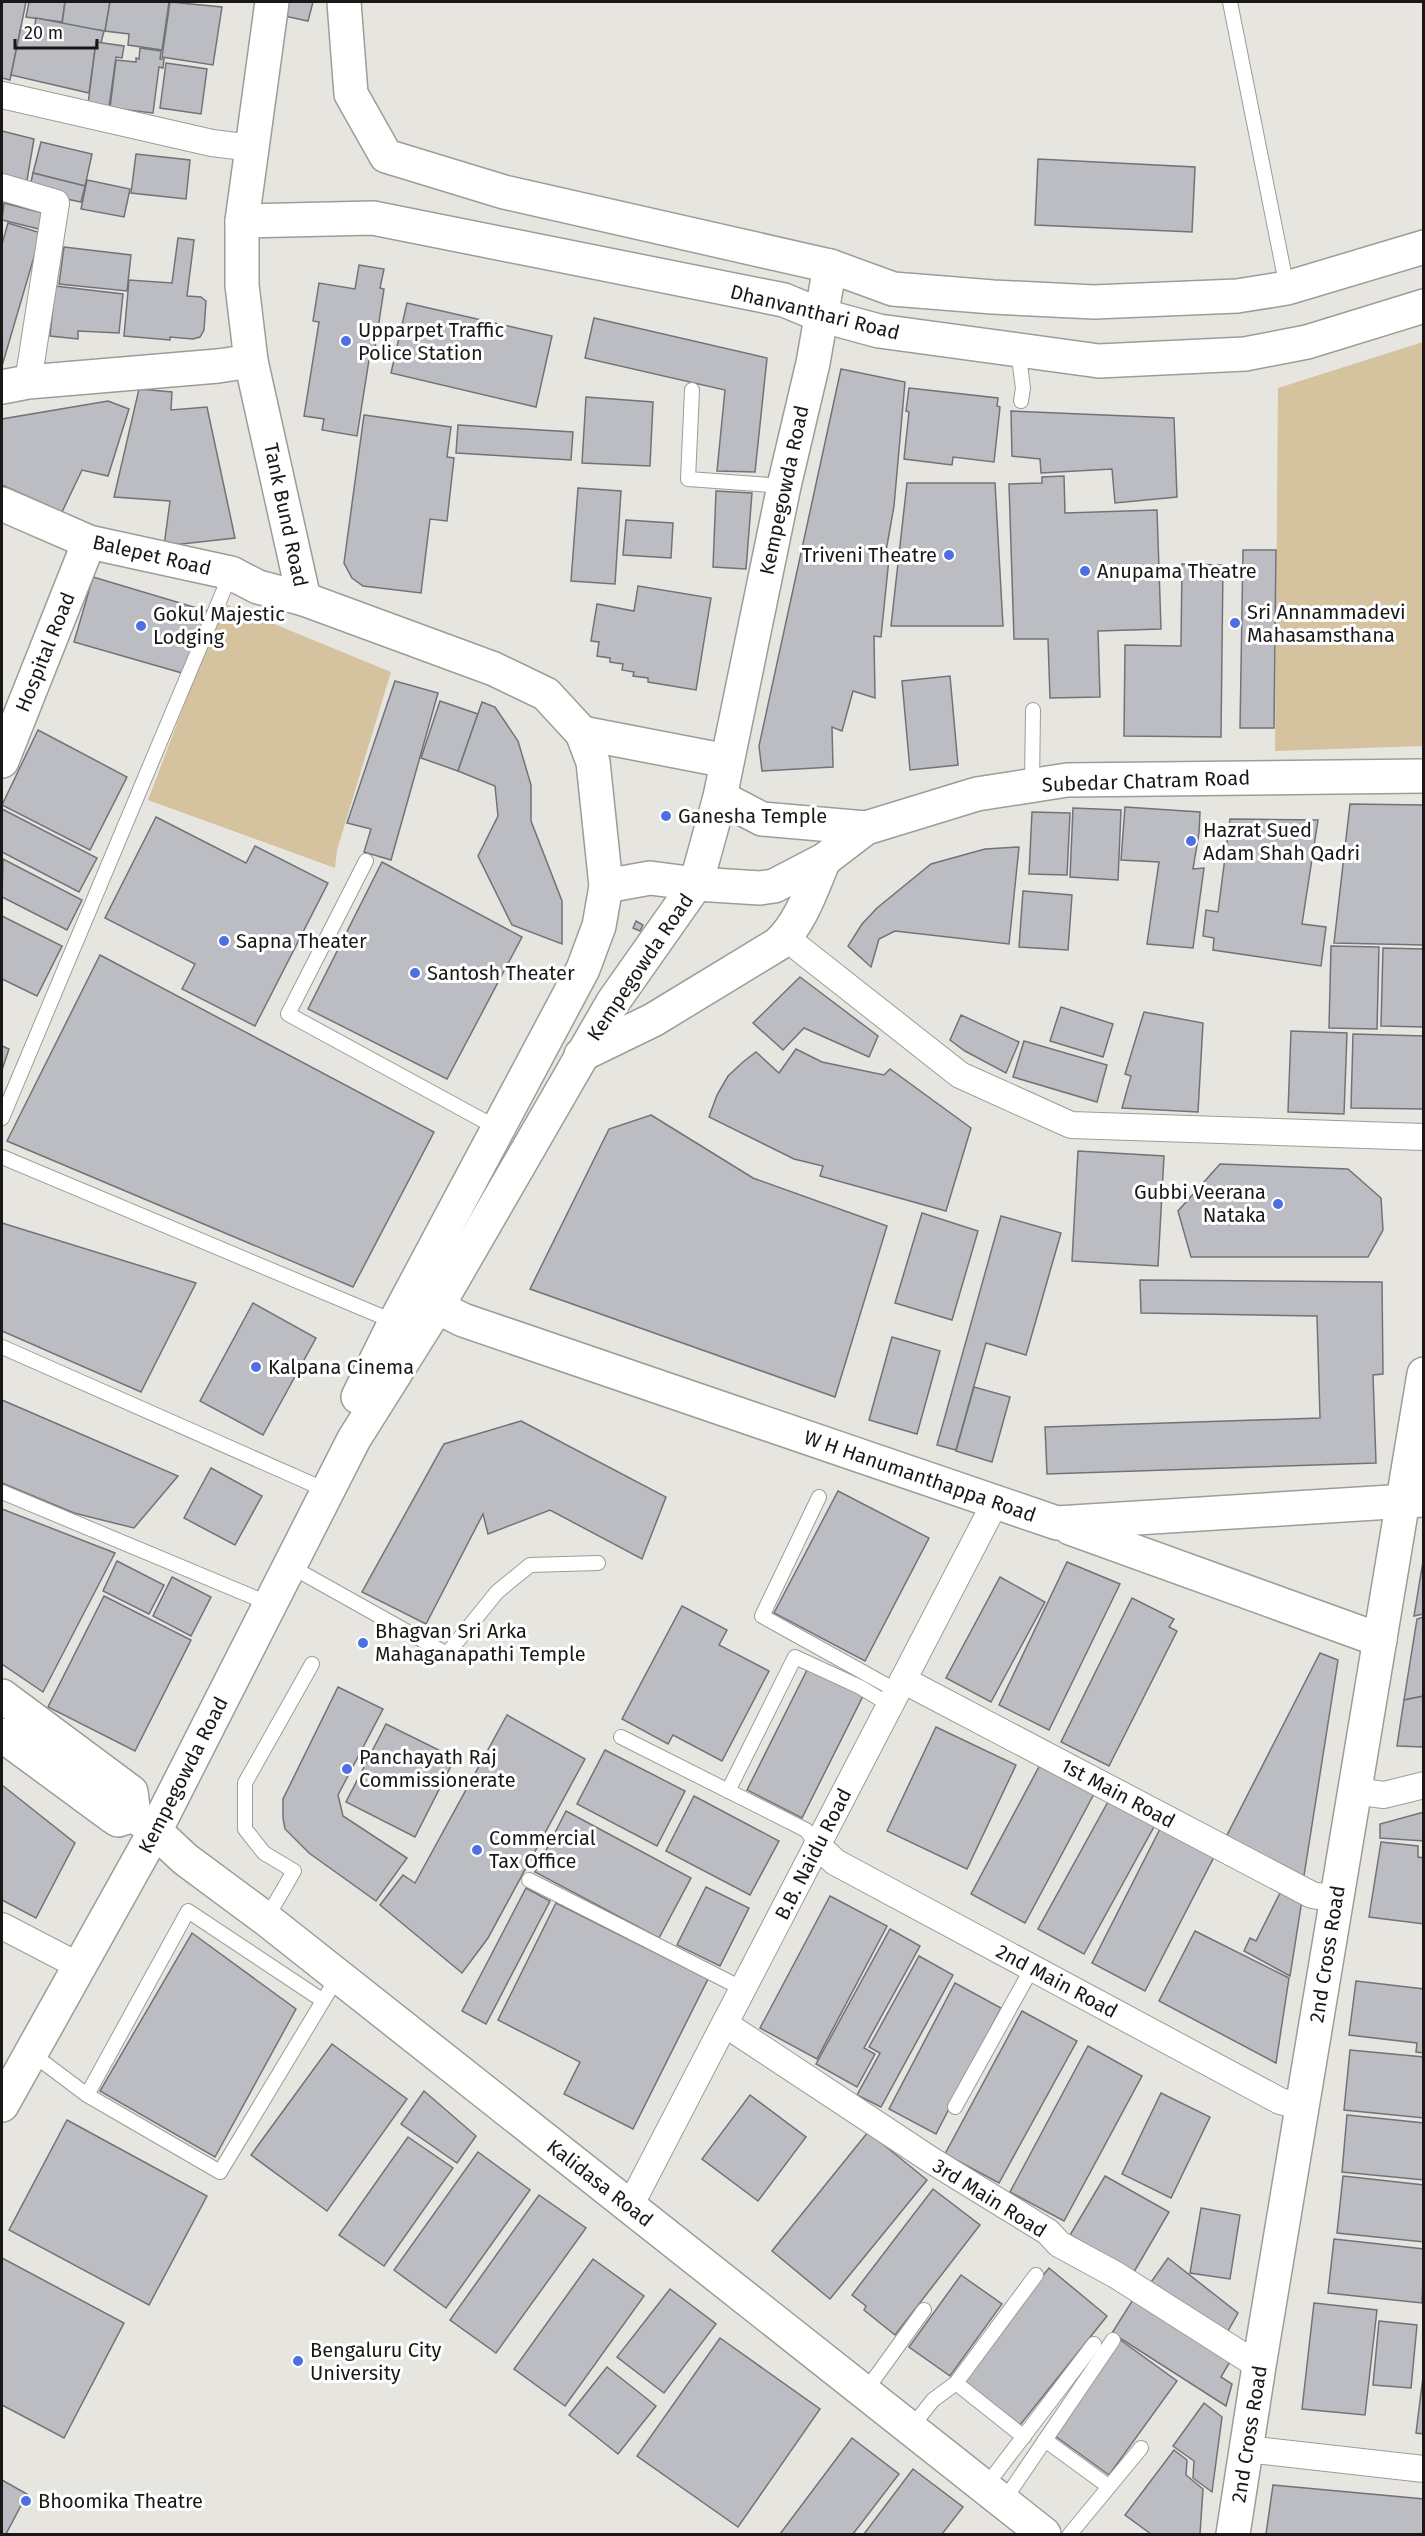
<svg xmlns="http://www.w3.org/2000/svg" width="1425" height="2536" font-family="'Fira Sans',sans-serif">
<rect width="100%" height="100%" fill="#e7e5e0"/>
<g fill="#d5c29e">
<polygon points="1423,342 1423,746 1275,751 1278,388"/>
<polygon points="223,603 391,672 337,850 335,868 148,800"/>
</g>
<g fill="#bbbdc2" stroke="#727378" stroke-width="1.5">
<polygon points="2,2 26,2 10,80 2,78"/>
<polygon points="29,2 65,2 62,22 26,17"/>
<polygon points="65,2 110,2 105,31 62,25"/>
<polygon points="110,2 169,2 162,50 128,45 129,34 105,31"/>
<polygon points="170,2 222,7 213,65 162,57"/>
<polygon points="288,2 313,2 308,21 284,16"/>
<polygon points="36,18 104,31 101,43 96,42 89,93 11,75 21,27 34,30"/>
<polygon points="96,42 124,46 122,58 116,57 109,107 88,104"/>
<polygon points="140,48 161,51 160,59 164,59 163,68 159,67 153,113 110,108 116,60 136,62 136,58 139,59"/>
<polygon points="166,63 207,69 201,114 160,108"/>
<polygon points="2,131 34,139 26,186 2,182"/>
<polygon points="41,142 92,154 85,186 33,173"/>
<polygon points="136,154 190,160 186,199 131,193"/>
<polygon points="1038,159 1195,167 1192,232 1035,225"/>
<polygon points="33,173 85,186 81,202 29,191"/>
<polygon points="87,180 130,189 124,217 81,209"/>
<polygon points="4,203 43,213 39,229 2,220"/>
<polygon points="8,223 41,233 2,366 2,244"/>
<polygon points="178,238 194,240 187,296 201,297 206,301 204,330 200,337 193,339 170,337 170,340 124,336 129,280 172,283"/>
<polygon points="64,247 131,255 127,291 59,284"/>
<polygon points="359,265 384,269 380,288 384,289 373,361 369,360 357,436 322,430 324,419 304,416 319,322 313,321 319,283 355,289"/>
<polygon points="55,286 123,294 119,333 78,331 78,339 50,336"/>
<polygon points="407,303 552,336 536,407 391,373"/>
<polygon points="594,318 767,358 755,472 717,471 725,390 585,358"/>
<polygon points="841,369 905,382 894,506 885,557 889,558 881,637 874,636 875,698 853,691 842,731 832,727 833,767 762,771 759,746"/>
<polygon points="909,388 998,398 997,406 1000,407 994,462 953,457 952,465 904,459 909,412 906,411"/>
<polygon points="139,389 172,392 171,410 207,407 235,538 164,546 170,501 114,497"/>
<polygon points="586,397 653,402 650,466 582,463"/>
<polygon points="108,401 129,409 108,476 82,470 62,512 2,485 2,419"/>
<polygon points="1011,411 1174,418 1177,497 1115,503 1112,469 1041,473 1040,459 1012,456"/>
<polygon points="364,415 451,427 447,457 454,458 447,521 430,519 421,593 363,586 352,578 344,563"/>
<polygon points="458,425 573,432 571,460 456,453"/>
<polygon points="1064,476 1065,513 1157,510 1161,629 1098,631 1100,697 1050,698 1048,639 1014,639 1009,484 1042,483 1042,477"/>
<polygon points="907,483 995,483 1003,626 891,626"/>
<polygon points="578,488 621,491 615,584 571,581"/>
<polygon points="716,491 752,493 746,569 713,567"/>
<polygon points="626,520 673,523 671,558 623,555"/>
<polygon points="1243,550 1276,550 1274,728 1240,728"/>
<polygon points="1182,564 1223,565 1221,737 1124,736 1125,645 1181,646"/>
<polygon points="93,577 207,611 189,675 74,642"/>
<polygon points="638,586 711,598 696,690 648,682 648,678 633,676 634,672 622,670 623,664 610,662 610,658 597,656 599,642 591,641 597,604 634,611"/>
<polygon points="950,676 958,765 910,770 902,681"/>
<polygon points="395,681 438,693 391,860 364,852 371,829 347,823"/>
<polygon points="440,701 478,714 458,771 421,758"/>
<polygon points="482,702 495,707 518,741 531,785 531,821 562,901 562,944 512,925 478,856 498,816 495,786 458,771"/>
<polygon points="38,730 127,777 90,850 2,805"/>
<polygon points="1350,804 1424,805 1424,945 1334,943"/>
<polygon points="1125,807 1200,812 1199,833 1193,869 1204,868 1193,948 1147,944 1159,862 1121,860"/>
<polygon points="1073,808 1121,810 1118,880 1070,877"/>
<polygon points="2,809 97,858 79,892 2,852"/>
<polygon points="1032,812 1070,813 1067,875 1029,874"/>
<polygon points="156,817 246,863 255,846 328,883 255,1026 182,989 195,964 105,918"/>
<polygon points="1230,819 1318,820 1302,924 1326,927 1321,966 1213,950 1214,938 1203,936 1206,910 1218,912"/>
<polygon points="1019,847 1009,944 895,931 879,939 871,967 848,946 862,924 877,908 931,864 985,849"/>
<polygon points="3,859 82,900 67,930 2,897"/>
<polygon points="382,862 522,937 447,1079 308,1009"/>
<polygon points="1023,891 1072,895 1068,950 1019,947"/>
<polygon points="2,916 62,946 37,996 2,979"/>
<polygon points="636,921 643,925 640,931 633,928"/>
<polygon points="1331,946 1379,947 1377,1029 1329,1028"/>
<polygon points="1383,948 1424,949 1424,1027 1381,1026"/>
<polygon points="100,955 434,1132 353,1287 7,1141"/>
<polygon points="800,977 878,1036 869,1057 804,1028 783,1050 753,1023"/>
<polygon points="1061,1007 1113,1024 1103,1057 1050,1041"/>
<polygon points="1144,1012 1203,1023 1198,1112 1122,1108 1131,1076 1125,1074"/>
<polygon points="961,1015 1019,1042 1006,1073 965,1051 950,1040"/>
<polygon points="1291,1031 1347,1033 1344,1114 1288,1112"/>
<polygon points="1353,1034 1424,1036 1424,1109 1351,1108"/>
<polygon points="1024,1041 1107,1065 1097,1102 1013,1077"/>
<polygon points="2,1046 9,1049 2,1070"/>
<polygon points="796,1049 822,1062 884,1075 890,1069 971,1128 946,1211 820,1176 823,1166 794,1159 709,1117 717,1095 728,1076 743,1062 756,1052 779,1073"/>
<polygon points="651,1115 753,1178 887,1226 835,1397 530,1289 609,1129"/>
<polygon points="1078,1151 1164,1156 1158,1266 1072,1261"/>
<polygon points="1220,1164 1348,1169 1381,1198 1383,1230 1368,1257 1191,1257 1178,1211"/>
<polygon points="922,1213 978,1231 952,1320 895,1303"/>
<polygon points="1001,1216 1061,1233 1026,1355 986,1343 956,1450 937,1445"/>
<polygon points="2,1223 196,1283 141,1392 2,1331"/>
<polygon points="1140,1280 1382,1282 1383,1374 1373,1375 1376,1463 1047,1474 1045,1427 1320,1418 1317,1316 1141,1313"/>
<polygon points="253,1303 316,1338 263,1435 200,1401"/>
<polygon points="892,1337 940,1351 917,1434 869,1420"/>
<polygon points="974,1387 1010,1397 992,1462 956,1451"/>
<polygon points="2,1400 178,1476 134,1528 74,1513 2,1483"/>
<polygon points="521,1421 666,1497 642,1559 550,1510 488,1534 483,1514 426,1624 362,1592 444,1444"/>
<polygon points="211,1468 262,1496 235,1545 184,1518"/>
<polygon points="838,1491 929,1538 865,1661 774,1613"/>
<polygon points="2,1509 115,1553 43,1692 2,1664"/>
<polygon points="1424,1555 1424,1614 1414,1616"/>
<polygon points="117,1561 164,1585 149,1614 103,1591"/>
<polygon points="1067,1562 1120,1584 1049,1730 999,1705"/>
<polygon points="172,1577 211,1597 191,1636 153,1616"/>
<polygon points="1000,1577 1045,1602 991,1702 946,1678"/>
<polygon points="104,1596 191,1640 135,1751 48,1707"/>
<polygon points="1132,1598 1174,1619 1169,1627 1177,1631 1109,1766 1061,1742"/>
<polygon points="682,1606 727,1630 719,1645 769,1671 722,1761 673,1735 668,1744 622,1719"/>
<polygon points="1424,1617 1424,1696 1404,1700 1417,1619"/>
<polygon points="1320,1653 1338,1660 1303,1882 1223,1843"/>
<polygon points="808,1668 863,1696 802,1818 747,1790"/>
<polygon points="338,1687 383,1709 338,1795 343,1816 407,1858 376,1901 309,1853 285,1829 283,1818 283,1799"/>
<polygon points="1424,1696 1424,1747 1397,1746 1404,1700"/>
<polygon points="507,1715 585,1759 488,1938 462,1973 380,1905 403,1875 415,1883"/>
<polygon points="386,1724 455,1758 415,1837 346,1802"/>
<polygon points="936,1727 1016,1765 967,1869 887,1831"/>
<polygon points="605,1750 685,1791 657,1846 577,1804"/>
<polygon points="1041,1763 1095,1792 1025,1923 971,1894"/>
<polygon points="2,1785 75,1843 36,1918 2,1900"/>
<polygon points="694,1796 779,1841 750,1895 666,1851"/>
<polygon points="1109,1800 1155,1825 1084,1954 1038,1929"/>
<polygon points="566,1811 691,1878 659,1938 535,1872"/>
<polygon points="1424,1812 1424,1841 1380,1838 1380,1824"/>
<polygon points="1161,1827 1215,1855 1145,1991 1092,1963"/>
<polygon points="1381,1842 1418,1846 1418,1857 1424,1858 1424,1924 1369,1917"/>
<polygon points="706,1887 749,1908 720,1966 677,1945"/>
<polygon points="526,1888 550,1901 486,2024 462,2011"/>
<polygon points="1282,1889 1302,1900 1290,1976 1244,1951 1250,1938 1256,1941"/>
<polygon points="830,1896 887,1926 817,2059 760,2028"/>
<polygon points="556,1903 708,1979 633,2129 564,2094 580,2062 498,2020"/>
<polygon points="890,1929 920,1946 864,2048 875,2054 857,2087 816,2064"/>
<polygon points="1195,1931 1289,1978 1276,2063 1159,2001"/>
<polygon points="192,1933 296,2009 215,2157 100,2091"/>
<polygon points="919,1956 953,1975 881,2107 857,2095 880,2053 869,2047"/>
<polygon points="1356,1981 1424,1989 1424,2053 1416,2052 1417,2043 1349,2035"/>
<polygon points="955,1983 1001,2008 936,2134 889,2109"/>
<polygon points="1022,2011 1077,2041 999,2183 945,2154"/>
<polygon points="332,2044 407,2099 327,2211 251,2155"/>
<polygon points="1088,2046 1142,2076 1064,2221 1010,2192"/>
<polygon points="1350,2050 1424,2057 1424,2118 1344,2110"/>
<polygon points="424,2091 476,2136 457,2163 401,2124"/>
<polygon points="1161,2093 1210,2117 1171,2198 1122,2174"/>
<polygon points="750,2095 806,2137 758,2201 702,2159"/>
<polygon points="1347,2115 1424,2123 1424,2180 1342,2172"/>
<polygon points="67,2120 207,2196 149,2305 9,2230"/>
<polygon points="868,2132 927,2180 830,2299 772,2251"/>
<polygon points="408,2137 453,2168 384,2266 339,2235"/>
<polygon points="478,2152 530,2190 446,2308 394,2270"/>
<polygon points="1105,2176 1169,2212 1134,2272 1070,2235"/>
<polygon points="1343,2176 1424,2185 1424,2242 1337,2233"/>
<polygon points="933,2189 980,2225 895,2335 864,2310 866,2306 852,2295"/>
<polygon points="539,2195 586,2228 496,2353 450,2320"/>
<polygon points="1201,2208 1240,2215 1230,2279 1190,2273"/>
<polygon points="1334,2239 1424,2249 1422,2303 1328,2293"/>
<polygon points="2,2258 124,2323 64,2438 2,2405"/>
<polygon points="1168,2258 1238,2313 1228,2331 1149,2285"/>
<polygon points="593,2259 644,2296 565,2406 514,2369"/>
<polygon points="1049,2268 1107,2316 1020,2425 960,2378"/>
<polygon points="961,2275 1002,2304 950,2376 909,2347"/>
<polygon points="670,2289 716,2324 664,2393 617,2357"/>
<polygon points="1134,2298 1231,2360 1221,2377 1232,2384 1226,2406 1112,2333"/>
<polygon points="1314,2303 1377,2310 1365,2415 1302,2409"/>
<polygon points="1379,2321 1417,2325 1411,2388 1373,2385"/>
<polygon points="720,2338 820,2409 738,2527 637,2456"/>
<polygon points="1119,2339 1177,2381 1109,2475 1051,2433"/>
<polygon points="607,2367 656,2406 618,2454 569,2415"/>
<polygon points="1423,2377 1424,2377 1424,2434 1416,2433"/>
<polygon points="1204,2403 1222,2417 1212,2492 1193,2478 1194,2461 1173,2446"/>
<polygon points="852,2438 899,2474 853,2534 780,2534"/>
<polygon points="1174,2450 1187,2460 1186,2475 1203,2489 1200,2534 1151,2534 1125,2515"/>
<polygon points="913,2469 963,2507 942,2534 864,2534"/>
<polygon points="2,2480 27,2494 6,2534 2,2534"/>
<polygon points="1273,2485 1424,2499 1424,2534 1266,2534"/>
</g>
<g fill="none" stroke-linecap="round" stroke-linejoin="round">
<g stroke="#9e9c97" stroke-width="16">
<g id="lane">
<polyline points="1230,2 1287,288"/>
<polyline points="1018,350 1023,388 1021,401"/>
<polyline points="692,390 688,479 784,486"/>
<polyline points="1032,784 1033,710"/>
<polyline points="366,861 288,1014 497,1128"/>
<polyline points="2,1118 231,573"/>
<polyline points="2,1157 395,1322"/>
<polyline points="2,1347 328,1491"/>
<polyline points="2,1492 270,1604"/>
<polyline points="819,1497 762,1616 897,1691"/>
<polyline points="290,1566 447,1654 497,1592 530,1565 598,1563"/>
<polyline points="621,1737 806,1830 817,1845"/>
<polyline points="728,1791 795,1657 860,1687 890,1705"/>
<polyline points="529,1880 743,1989"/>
<polyline points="266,1919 294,1871 264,1853 245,1829 245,1783 312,1664"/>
<polyline points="322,2000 188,1911 87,2095 220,2172 338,1976"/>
<polyline points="31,2053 87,2095"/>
<polyline points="955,2107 1032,1968"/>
<polyline points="956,2383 1024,2437"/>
<polyline points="864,2393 924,2310"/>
<polyline points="910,2429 933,2400 956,2383 1036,2275"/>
<polyline points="1045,2440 1108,2486"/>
<polyline points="985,2487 1094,2344"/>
<polyline points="1003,2502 1113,2340"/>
<polyline points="1070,2534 1141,2448"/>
</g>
</g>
<g stroke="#9e9c97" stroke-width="28">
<g id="street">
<polyline points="2,95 212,143 252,148"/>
<polyline points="2,187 56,203 28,382"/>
<polyline points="786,936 800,949 960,1075 1071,1125 1424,1137"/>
<polyline points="903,1680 1312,1895 1336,1899"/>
<polyline points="1354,1791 1384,1795 1424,1785"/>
<polyline points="817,1845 835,1862 1280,2101 1302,2107"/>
<polyline points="2,1926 79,1966"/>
<polyline points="725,2024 931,2160 1048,2232 1059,2244 1116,2275 1259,2366"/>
<polyline points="630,2206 996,1501"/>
<polyline points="1246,2449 1424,2469"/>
</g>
</g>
<g stroke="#9e9c97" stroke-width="36">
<g id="secondary">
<polyline points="2,387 28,382 218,366 251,361"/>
<polyline points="2,504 89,542 231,573 258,587 304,599"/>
<polyline points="582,733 727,761"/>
<polyline points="2,761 89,542"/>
<polyline points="720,797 762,819 866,828"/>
<polyline points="606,886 650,878 696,884 760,888 774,886 824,860 866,828 977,794 1067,780 1424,776"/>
<polyline points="437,1307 463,1320 1057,1523 1423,1500"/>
<polyline points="1070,1528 1380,1640"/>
<polyline points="2,1696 131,1792 134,1815"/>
<polyline points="2,1735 112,1816 118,1820 134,1815"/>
<polyline points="134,1815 155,1831 185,1859 266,1919 1044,2534"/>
<polyline points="1233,2534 1259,2366 1424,1374"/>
</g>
</g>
<g stroke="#9e9c97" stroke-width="36">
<g id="primary">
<polyline points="272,2 242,221 242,285 251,361 304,599 494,669 546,694 582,733 593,762 606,886 599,926 583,969 395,1322 358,1397"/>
<polyline points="344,2 351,94 386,156 504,192 830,266 893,289 993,297 1094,302 1237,296 1287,288 1424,247"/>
<polyline points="242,221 373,218 784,300 820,315 879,331 1099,361 1245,354 1307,342 1424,306"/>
<path d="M581 1055 653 1020 778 944C801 923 812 888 824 860"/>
<polyline points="2,2105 155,1831 354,1439 437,1307 613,1002 696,884 720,797 784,486 813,363 830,266"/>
</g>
</g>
<use href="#lane" stroke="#fff" stroke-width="14"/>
<use href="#street" stroke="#fff" stroke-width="26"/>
<use href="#secondary" stroke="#fff" stroke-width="33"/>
<use href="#primary" stroke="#fff" stroke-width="33"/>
</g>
<g fill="#4d6fe2" stroke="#fff" stroke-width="2">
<circle cx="346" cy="341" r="6"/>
<circle cx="949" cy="555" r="6"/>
<circle cx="1085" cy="571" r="6"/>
<circle cx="1235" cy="623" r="6"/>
<circle cx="141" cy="626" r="6"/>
<circle cx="666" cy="816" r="6"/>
<circle cx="1191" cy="841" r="6"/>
<circle cx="224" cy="941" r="6"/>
<circle cx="415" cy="973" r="6"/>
<circle cx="1278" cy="1204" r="6"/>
<circle cx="256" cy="1367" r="6"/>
<circle cx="363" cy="1643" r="6"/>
<circle cx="347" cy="1769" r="6"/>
<circle cx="477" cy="1850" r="6"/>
<circle cx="298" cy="2361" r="6"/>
<circle cx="26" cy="2501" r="6"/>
</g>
<g text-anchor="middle" stroke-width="6" stroke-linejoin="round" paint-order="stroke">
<g font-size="20" fill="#191817" stroke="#fff">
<text transform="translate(815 312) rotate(14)" y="7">Dhanvanthari Road</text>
<text transform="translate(784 490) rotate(-78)" y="7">Kempegowda Road</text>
<text transform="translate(286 515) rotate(78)" y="7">Tank Bund Road</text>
<text transform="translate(152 555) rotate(13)" y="7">Balepet Road</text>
<text transform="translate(45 652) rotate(-68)" y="7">Hospital Road</text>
<text transform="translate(1146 781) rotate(-2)" y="7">Subedar Chatram Road</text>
<text transform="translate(640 967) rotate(-56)" y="7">Kempegowda Road</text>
<text transform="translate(920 1476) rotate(19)" y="7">W H Hanumanthappa Road</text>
<text transform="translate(183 1775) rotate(-63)" y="7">Kempegowda Road</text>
<text transform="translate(1118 1793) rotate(28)" y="7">1st Main Road</text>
<text transform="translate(813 1854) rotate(-63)" y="7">B.B. Naidu Road</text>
<text transform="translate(1327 1954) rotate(-81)" y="7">2nd Cross Road</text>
<text transform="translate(1057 1981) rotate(28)" y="7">2nd Main Road</text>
<text transform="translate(600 2183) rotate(38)" y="7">Kalidasa Road</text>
<text transform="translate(990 2198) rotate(32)" y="7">3rd Main Road</text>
<text transform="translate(1249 2434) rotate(-81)" y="7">2nd Cross Road</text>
</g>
<g font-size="20" fill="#191817" stroke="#fff" text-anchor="start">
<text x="358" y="337">Upparpet Traffic<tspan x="358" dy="23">Police Station</tspan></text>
<text x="937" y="562" text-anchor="end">Triveni Theatre</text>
<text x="1097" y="578">Anupama Theatre</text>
<text x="1247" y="619">Sri Annammadevi<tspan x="1247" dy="23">Mahasamsthana</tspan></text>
<text x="153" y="621">Gokul Majestic<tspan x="153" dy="23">Lodging</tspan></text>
<text x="678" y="823">Ganesha Temple</text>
<text x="1203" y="837">Hazrat Sued<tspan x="1203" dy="23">Adam Shah Qadri</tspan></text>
<text x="236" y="948">Sapna Theater</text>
<text x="427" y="980">Santosh Theater</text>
<text x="1266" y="1199" text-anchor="end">Gubbi Veerana<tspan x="1266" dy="23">Nataka</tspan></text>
<text x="268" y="1374">Kalpana Cinema</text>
<text x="375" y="1638">Bhagvan Sri Arka<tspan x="375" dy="23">Mahaganapathi Temple</tspan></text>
<text x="359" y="1764">Panchayath Raj<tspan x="359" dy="23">Commissionerate</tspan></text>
<text x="489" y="1845">Commercial<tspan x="489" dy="23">Tax Office</tspan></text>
<text x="310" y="2357">Bengaluru City<tspan x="310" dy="23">University</tspan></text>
<text x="38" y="2508">Bhoomika Theatre</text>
</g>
</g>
<rect width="1425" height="2536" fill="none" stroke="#191817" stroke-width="6"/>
<path d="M15 39v9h82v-9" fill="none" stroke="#191817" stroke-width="3"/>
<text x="24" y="39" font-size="18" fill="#191817" stroke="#ffffff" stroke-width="4.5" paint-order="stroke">20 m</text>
</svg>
